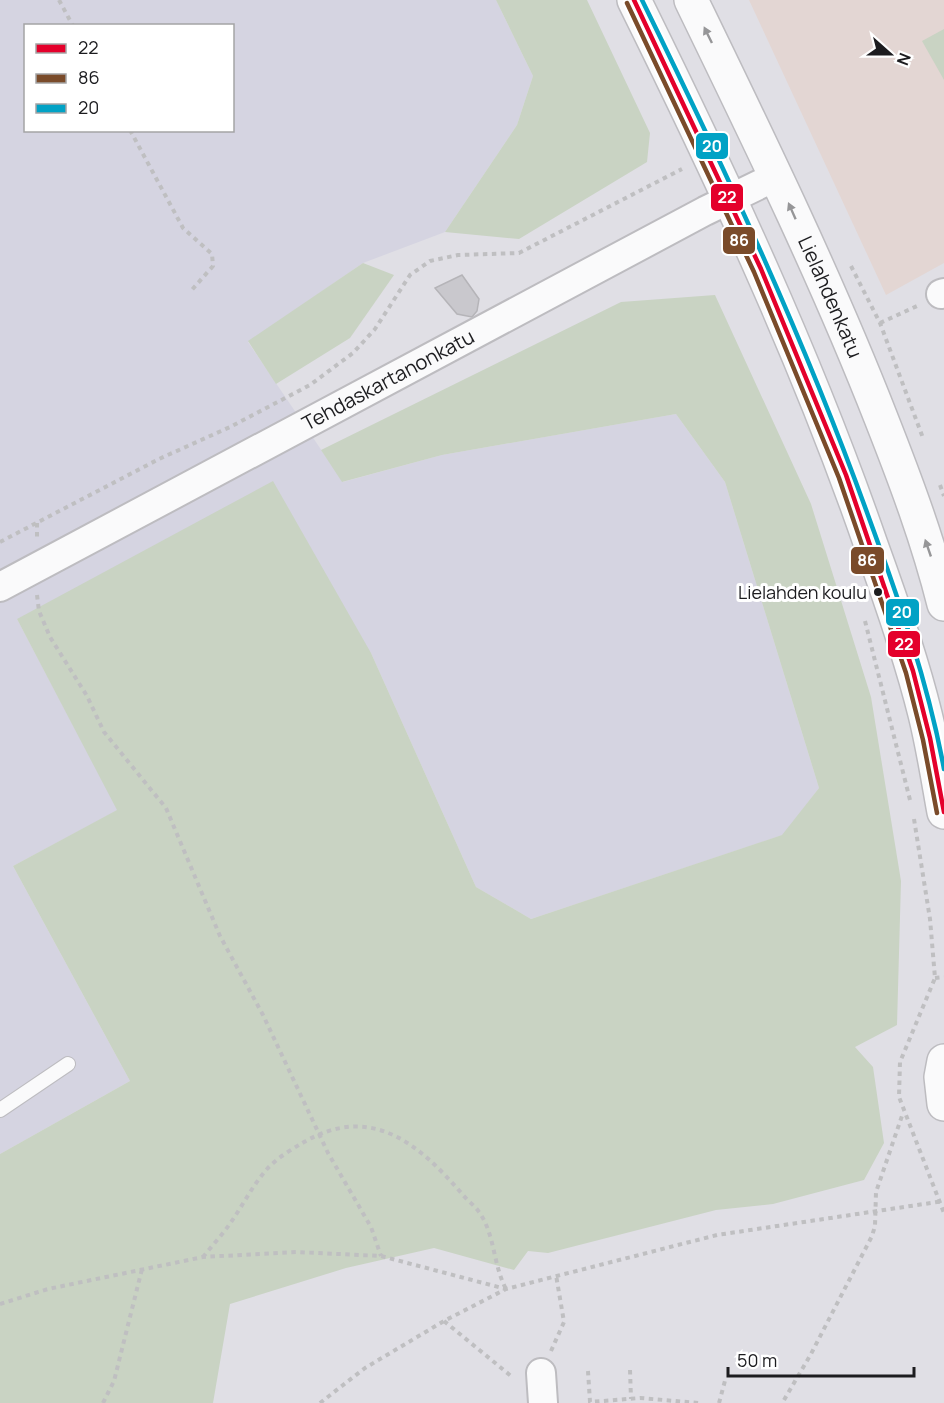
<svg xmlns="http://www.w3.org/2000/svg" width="944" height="1403" font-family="Manrope,sans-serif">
<rect width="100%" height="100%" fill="#e0dfe5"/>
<path fill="#d5d4e1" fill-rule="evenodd" d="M0 0H496L533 76 517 125 445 232 363 263 248 342 343 482 442 455 676 414 725 482 819 788 783 835 531 919 476 887 371 653 17 619 118 810 13 866 130 1081 0 1154ZM26 26H232V130H26Z"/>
<polygon fill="#e3d6d3" points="749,0 944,0 944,263 886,295"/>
<g fill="#c9d3c3">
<polygon points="496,0 587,0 650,133 647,162 519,239 445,232 517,125 533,76"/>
<polygon points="944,29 944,80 922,41"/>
<polygon points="363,263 394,275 350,338 276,384 248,341"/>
<polygon points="715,295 811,504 871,697 901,881 897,1025 855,1047 873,1067 884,1143 864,1180 773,1204 716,1210 548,1253 528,1251 514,1270 434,1248 346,1268 230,1304 213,1403 0,1403 0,1154 130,1081 13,866 117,810 17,619 273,481 371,653 476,887 531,919 782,835 819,788 725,482 676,414 442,455 342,482 321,450 621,302"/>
</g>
<polygon fill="#c9c8cd" stroke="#b5b4b8" stroke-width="1.5" points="462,275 479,299 477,311 472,317 457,314 435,288"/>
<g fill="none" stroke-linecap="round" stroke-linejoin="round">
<g stroke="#bdbcc0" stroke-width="16">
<polyline id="lane" points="0,1110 68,1064"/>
</g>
<g stroke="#bdbcc0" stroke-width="32">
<g id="street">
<polyline points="941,294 944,293"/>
<path id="s1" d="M0 587 705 211 777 176"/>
<polyline points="541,1373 543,1403"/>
</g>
</g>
<g stroke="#bdbcc0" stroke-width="36">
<g id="primary">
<path d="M634 0C722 178 806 357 871 545 891 600 911 657 925 714 933 746 938 779 944 812"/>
<path id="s2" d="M691 0C758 138 825 275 881 418 905 479 928 540 944 604"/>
<polyline points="944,1061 941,1077 944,1104"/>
</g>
</g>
<g stroke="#bfbfc1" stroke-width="4" stroke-dasharray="4.5 4.5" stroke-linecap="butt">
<polyline points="59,0 73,26"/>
<polyline points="130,130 183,228 212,254 213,266 190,292"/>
<polyline points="851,266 880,323 923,438"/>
<polyline points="880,323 917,306"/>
<polyline points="940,485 944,496"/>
<polyline points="37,523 37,537"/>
<polyline points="0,542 159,459 230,427 310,385 353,353 375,329 410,275 430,261 458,255 519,253 682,169"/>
<polyline points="37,595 39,611 50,637 87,696 104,732 166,808 220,936 263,1015 328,1153 371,1227 381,1256"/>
<polyline points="865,621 910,800"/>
<polyline points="914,819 930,919 935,978 900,1062 899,1097 944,1213"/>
<polyline points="935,978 944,977"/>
<path d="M203 1257C211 1247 221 1236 229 1225 242 1207 252 1186 267 1169 277 1158 292 1149 304 1142 372 1103 419 1144 463 1195 468 1201 475 1206 479 1212 495 1234 493 1265 506 1289"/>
<polyline points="0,1304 48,1289 203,1257 296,1252 381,1256 506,1289"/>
<polyline points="444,1321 511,1376"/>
<polyline points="551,1351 564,1322 556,1275"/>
<polyline points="630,1370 631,1399"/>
<polyline points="588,1371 590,1402 640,1398 699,1403"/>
<polyline points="784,1400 811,1354 872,1236 875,1226 876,1192 903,1113"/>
<polyline points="103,1403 114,1381 142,1269"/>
<polyline points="320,1403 365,1368 444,1321 506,1289 717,1235 944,1201"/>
<polyline points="719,1403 726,1377"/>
</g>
<use href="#lane" stroke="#fafafb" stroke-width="14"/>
<use href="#street" stroke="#fafafb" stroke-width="28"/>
<use href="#primary" stroke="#fafafb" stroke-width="33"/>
<g stroke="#fff" stroke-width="9">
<polyline id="bus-1" points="634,0 761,269 846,475 913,671 930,738 944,812"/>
</g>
<g stroke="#fff" stroke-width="9">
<polyline id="bus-2" points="627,3 754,272 839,478 906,673 923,740 937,813"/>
</g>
<g stroke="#fff" stroke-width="9">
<path id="bus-3" d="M642 0C725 169 805 340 869 518 899 600 928 682 944 769"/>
</g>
<use href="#bus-1" stroke="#e4002b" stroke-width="4.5"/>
<use href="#bus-2" stroke="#7a4b2a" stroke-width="4.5"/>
<use href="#bus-3" stroke="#01a2c5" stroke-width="4.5"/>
</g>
<defs><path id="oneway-solid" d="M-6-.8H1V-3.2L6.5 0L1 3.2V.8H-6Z" transform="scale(1.5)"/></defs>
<g fill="#969698">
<use href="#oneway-solid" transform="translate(708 35) rotate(-116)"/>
<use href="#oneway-solid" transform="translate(792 211) rotate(-114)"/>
<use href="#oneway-solid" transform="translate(928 548) rotate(-109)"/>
</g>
<circle fill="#1c1c1f" stroke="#fff" stroke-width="2" cx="878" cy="592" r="5"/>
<g text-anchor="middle" stroke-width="6" stroke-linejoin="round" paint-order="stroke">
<g font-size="18" fill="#1c1c1f" stroke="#fff" text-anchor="end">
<text x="867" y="599">Lielahden koulu</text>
</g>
<g font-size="20" fill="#1c1c1f" stroke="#fff">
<text dy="7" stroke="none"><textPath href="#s2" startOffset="328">Lielahdenkatu</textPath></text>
<text dy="7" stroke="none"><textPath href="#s1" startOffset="440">Tehdaskartanonkatu</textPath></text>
</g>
</g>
<g stroke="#fff" stroke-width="2">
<rect x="695" y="132" width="34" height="28" rx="6" fill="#01a2c5"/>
<rect x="710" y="183" width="34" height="29" rx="6" fill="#e4002b"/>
<rect x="722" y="226" width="34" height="29" rx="6" fill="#7a4b2a"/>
<rect x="850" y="546" width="35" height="29" rx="6" fill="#7a4b2a"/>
<rect x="885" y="598" width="35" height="29" rx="6" fill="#01a2c5"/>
<rect x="887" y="630" width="34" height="28" rx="6" fill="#e4002b"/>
</g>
<g font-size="16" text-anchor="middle" font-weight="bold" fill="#fff">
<text x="712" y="152">20</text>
<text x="727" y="203">22</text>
<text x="739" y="246">86</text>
<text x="867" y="566">86</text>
<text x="902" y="618">20</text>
<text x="904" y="650">22</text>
</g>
<rect x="24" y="24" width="210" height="108" fill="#ffffff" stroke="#a4a4a5" stroke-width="1.5"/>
<rect x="36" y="44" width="30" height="9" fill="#e4002b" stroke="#a4a4a5" stroke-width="1.5"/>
<text x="78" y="54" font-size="18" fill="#1c1c1f">22</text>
<rect x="36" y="74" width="30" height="9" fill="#7a4b2a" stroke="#a4a4a5" stroke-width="1.5"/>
<text x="78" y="84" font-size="18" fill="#1c1c1f">86</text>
<rect x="36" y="104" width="30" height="9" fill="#01a2c5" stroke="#a4a4a5" stroke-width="1.5"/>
<text x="78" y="114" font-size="18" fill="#1c1c1f">20</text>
<g transform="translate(890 54) rotate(111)" stroke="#ffffff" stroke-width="4.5" paint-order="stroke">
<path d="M0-4.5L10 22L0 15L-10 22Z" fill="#1c1c1f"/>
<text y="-9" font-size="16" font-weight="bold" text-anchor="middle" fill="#1c1c1f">N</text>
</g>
<path d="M728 1367v9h186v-9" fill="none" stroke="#1c1c1f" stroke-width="3"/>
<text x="737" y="1367" font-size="18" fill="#1c1c1f" stroke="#ffffff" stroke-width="4.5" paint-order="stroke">50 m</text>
</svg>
